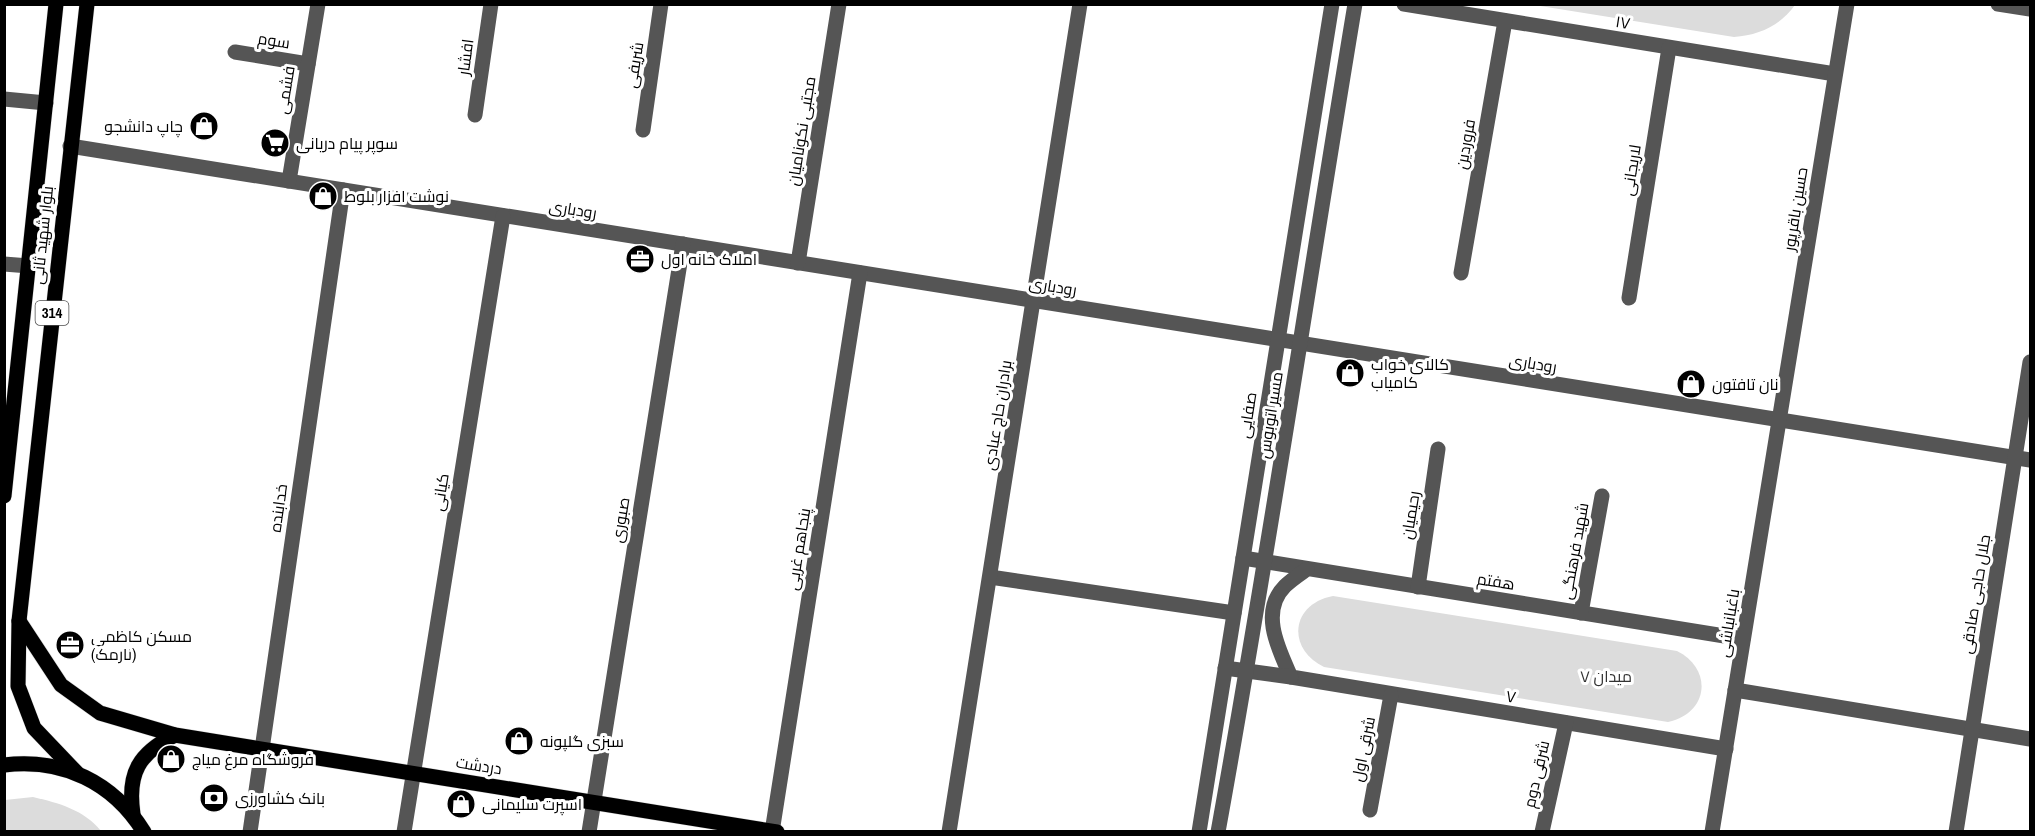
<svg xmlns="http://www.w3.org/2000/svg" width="2035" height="836" font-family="'Archivo Narrow',Cairo,sans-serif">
<rect width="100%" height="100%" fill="#fff"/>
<g fill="#dcdcdc">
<path d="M1534 5 1795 4V5C1780 26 1759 35 1734 37Z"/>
<path d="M1333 596 1677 651C1713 669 1709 713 1668 722L1324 667C1286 648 1291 604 1333 596Z"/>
<path d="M33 797C59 803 84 810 101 831H5V800Z"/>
</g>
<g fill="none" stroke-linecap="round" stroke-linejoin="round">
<g stroke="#dbdbdb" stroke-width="16">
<g id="major">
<polyline points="4,496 56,4"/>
<polyline points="19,621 61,685 100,713 175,735 777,832"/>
<path d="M4 765C63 758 113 782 144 832"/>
<polyline points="77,773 34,728 18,686 19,621 87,4"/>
<path d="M133 814C127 773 139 753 175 735"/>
</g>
</g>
<g stroke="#555" stroke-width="15">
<polyline points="1404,4 1835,74"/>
<polyline points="1998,4 2030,9"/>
<polyline points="235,52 308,64"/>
<polyline points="4,99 46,103"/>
<polyline points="475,115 491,4"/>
<polyline points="643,130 661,4"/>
<polyline points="70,146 2030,460"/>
<polyline points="289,181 318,4"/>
<polyline points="798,263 839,4"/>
<polyline points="4,264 29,266"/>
<polyline points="1461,273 1505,21"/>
<polyline points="1629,298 1669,48"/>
<polyline points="1243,558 1743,639"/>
<path d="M1307 569C1300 574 1291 580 1285 586 1259 612 1279 650 1291 677L1726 749"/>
<polyline points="990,577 1234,613"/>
<polyline points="1418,587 1438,449"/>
<polyline points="1581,613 1602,496"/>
<polyline points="1225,668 1291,677"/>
<polyline points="1735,690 2030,739"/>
<polyline points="1370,810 1391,695"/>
<polyline points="250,832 343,190"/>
<polyline points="404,832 503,216"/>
<polyline points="589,832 683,244"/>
<polyline points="772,832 860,273"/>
<polyline points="949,832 1080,4"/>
<polyline points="1199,832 1332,4"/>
<path d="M1218 832C1268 557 1309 280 1355 4"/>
<polyline points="1542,832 1566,723"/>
<polyline points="1712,832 1847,4"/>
<polyline points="1956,832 2030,362"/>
</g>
<use href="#major" stroke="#000" stroke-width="15"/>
</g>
<defs>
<g id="shop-disc" transform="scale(1.5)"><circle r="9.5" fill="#000" stroke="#fff"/><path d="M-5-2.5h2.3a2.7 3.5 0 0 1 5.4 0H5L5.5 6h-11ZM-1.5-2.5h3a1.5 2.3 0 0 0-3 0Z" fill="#fff"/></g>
<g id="supermarket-disc" transform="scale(1.5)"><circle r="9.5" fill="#000" stroke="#fff"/><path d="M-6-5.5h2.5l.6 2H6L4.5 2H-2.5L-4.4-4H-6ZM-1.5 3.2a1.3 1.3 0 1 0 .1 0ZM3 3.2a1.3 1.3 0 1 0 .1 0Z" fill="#fff"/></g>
<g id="office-disc" transform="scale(1.5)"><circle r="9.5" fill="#000" stroke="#fff"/><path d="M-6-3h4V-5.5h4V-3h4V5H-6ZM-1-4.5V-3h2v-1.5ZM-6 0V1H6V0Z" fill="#fff"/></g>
<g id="bank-disc" transform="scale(1.5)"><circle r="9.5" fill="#000" stroke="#fff"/><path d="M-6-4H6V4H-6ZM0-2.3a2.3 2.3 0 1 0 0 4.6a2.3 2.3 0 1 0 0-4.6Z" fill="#fff"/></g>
</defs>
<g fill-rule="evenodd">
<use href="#shop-disc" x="204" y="126"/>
<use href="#supermarket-disc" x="275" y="143"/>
<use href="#shop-disc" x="323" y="196"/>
<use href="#office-disc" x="640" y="259"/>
<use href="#shop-disc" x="1350" y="373"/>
<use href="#shop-disc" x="1691" y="384"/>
<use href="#office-disc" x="70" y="645"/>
<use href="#shop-disc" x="519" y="741"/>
<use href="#shop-disc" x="171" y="759"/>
<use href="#bank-disc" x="214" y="798"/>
<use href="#shop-disc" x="461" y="804"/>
</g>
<g text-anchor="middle" stroke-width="6" stroke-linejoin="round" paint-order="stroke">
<rect fill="#fff" stroke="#4c4c4c" stroke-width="1.5" x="35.5" y="301" width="33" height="24" rx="4.5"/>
<g font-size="15" font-weight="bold" fill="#000">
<text x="52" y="318">314</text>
</g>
<g font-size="16" fill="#000" stroke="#fff">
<text transform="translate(1623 22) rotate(9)" y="6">۱۷</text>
<text transform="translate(274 40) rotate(9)" y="6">سوم</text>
<text transform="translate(465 57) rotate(-82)" y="6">افشار</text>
<text transform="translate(634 65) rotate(-81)" y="6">شریفی</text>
<text transform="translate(285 90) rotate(-81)" y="6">فشمی</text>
<text transform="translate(801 131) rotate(-81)" y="6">مجتبی نکونامیان</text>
<text transform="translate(1465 144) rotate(-80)" y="6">فروردین</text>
<text transform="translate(1631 170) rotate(-81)" y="6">لاریجانی</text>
<text transform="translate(573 209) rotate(9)" y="6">رودباری</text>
<text transform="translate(1795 209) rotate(-81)" y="6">حسین باقرپور</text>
<text transform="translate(42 235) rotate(-84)" y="6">بلوار شهید ثانی</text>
<text transform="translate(1053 286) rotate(9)" y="6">رودباری</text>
<text transform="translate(1533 363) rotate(9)" y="6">رودباری</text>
<text transform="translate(997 415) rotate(-81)" y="6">برادران حاج عبادی</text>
<text transform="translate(1247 415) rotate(-81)" y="6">صفایی</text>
<text transform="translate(1270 415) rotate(-81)" y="6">مسیر اتوبوس</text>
<text transform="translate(440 492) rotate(-81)" y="6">کیانی</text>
<text transform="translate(278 508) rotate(-82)" y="6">خدابنده</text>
<text transform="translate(1410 515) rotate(-81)" y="6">رحیمیان</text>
<text transform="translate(620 520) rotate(-81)" y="6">صبوری</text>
<text transform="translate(798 549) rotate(-81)" y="6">پنجاهم غربی</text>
<text transform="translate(1574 551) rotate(-80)" y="6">شهید فرهنگی</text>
<text transform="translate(1496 581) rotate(9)" y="6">هفتم</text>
<text transform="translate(1975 594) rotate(-81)" y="6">جلال حاجی صادقی</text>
<text transform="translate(1728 623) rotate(-81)" y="6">باغبانباشی</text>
<text transform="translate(1511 696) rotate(9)" y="6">۷</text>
<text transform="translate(1363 749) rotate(-79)" y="6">شرقی اول</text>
<text transform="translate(479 765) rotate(9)" y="6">دردشت</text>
<text transform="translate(1536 774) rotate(-77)" y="6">شرقی دوم</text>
</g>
<g font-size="16" fill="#000" stroke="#fff" text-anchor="start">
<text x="183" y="132" text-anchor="end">چاپ دانشجو</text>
<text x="296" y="149">سوپر پیام دریانی</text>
<text x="344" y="202">نوشت افزار بلوط</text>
<text x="661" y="265">املاک خانه اول</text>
<text x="1371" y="370">کالای خواب<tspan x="1371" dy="18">کامیاب</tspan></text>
<text x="1712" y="390">نان تافتون</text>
<text x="91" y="642">مسکن کاظمی<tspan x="91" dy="18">(نارمک)</tspan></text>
<text x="540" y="747">سبزی گلپونه</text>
<text x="192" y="765">فروشگاه مرغ میاچ</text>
<text x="235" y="804">بانک کشاورزی</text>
<text x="482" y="810">اسپرت سلیمانی</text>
</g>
<g font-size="16" fill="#333" stroke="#fff">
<text x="1606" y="682">میدان ۷</text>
</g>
</g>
<rect width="2035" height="836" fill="none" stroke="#000000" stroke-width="12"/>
</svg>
